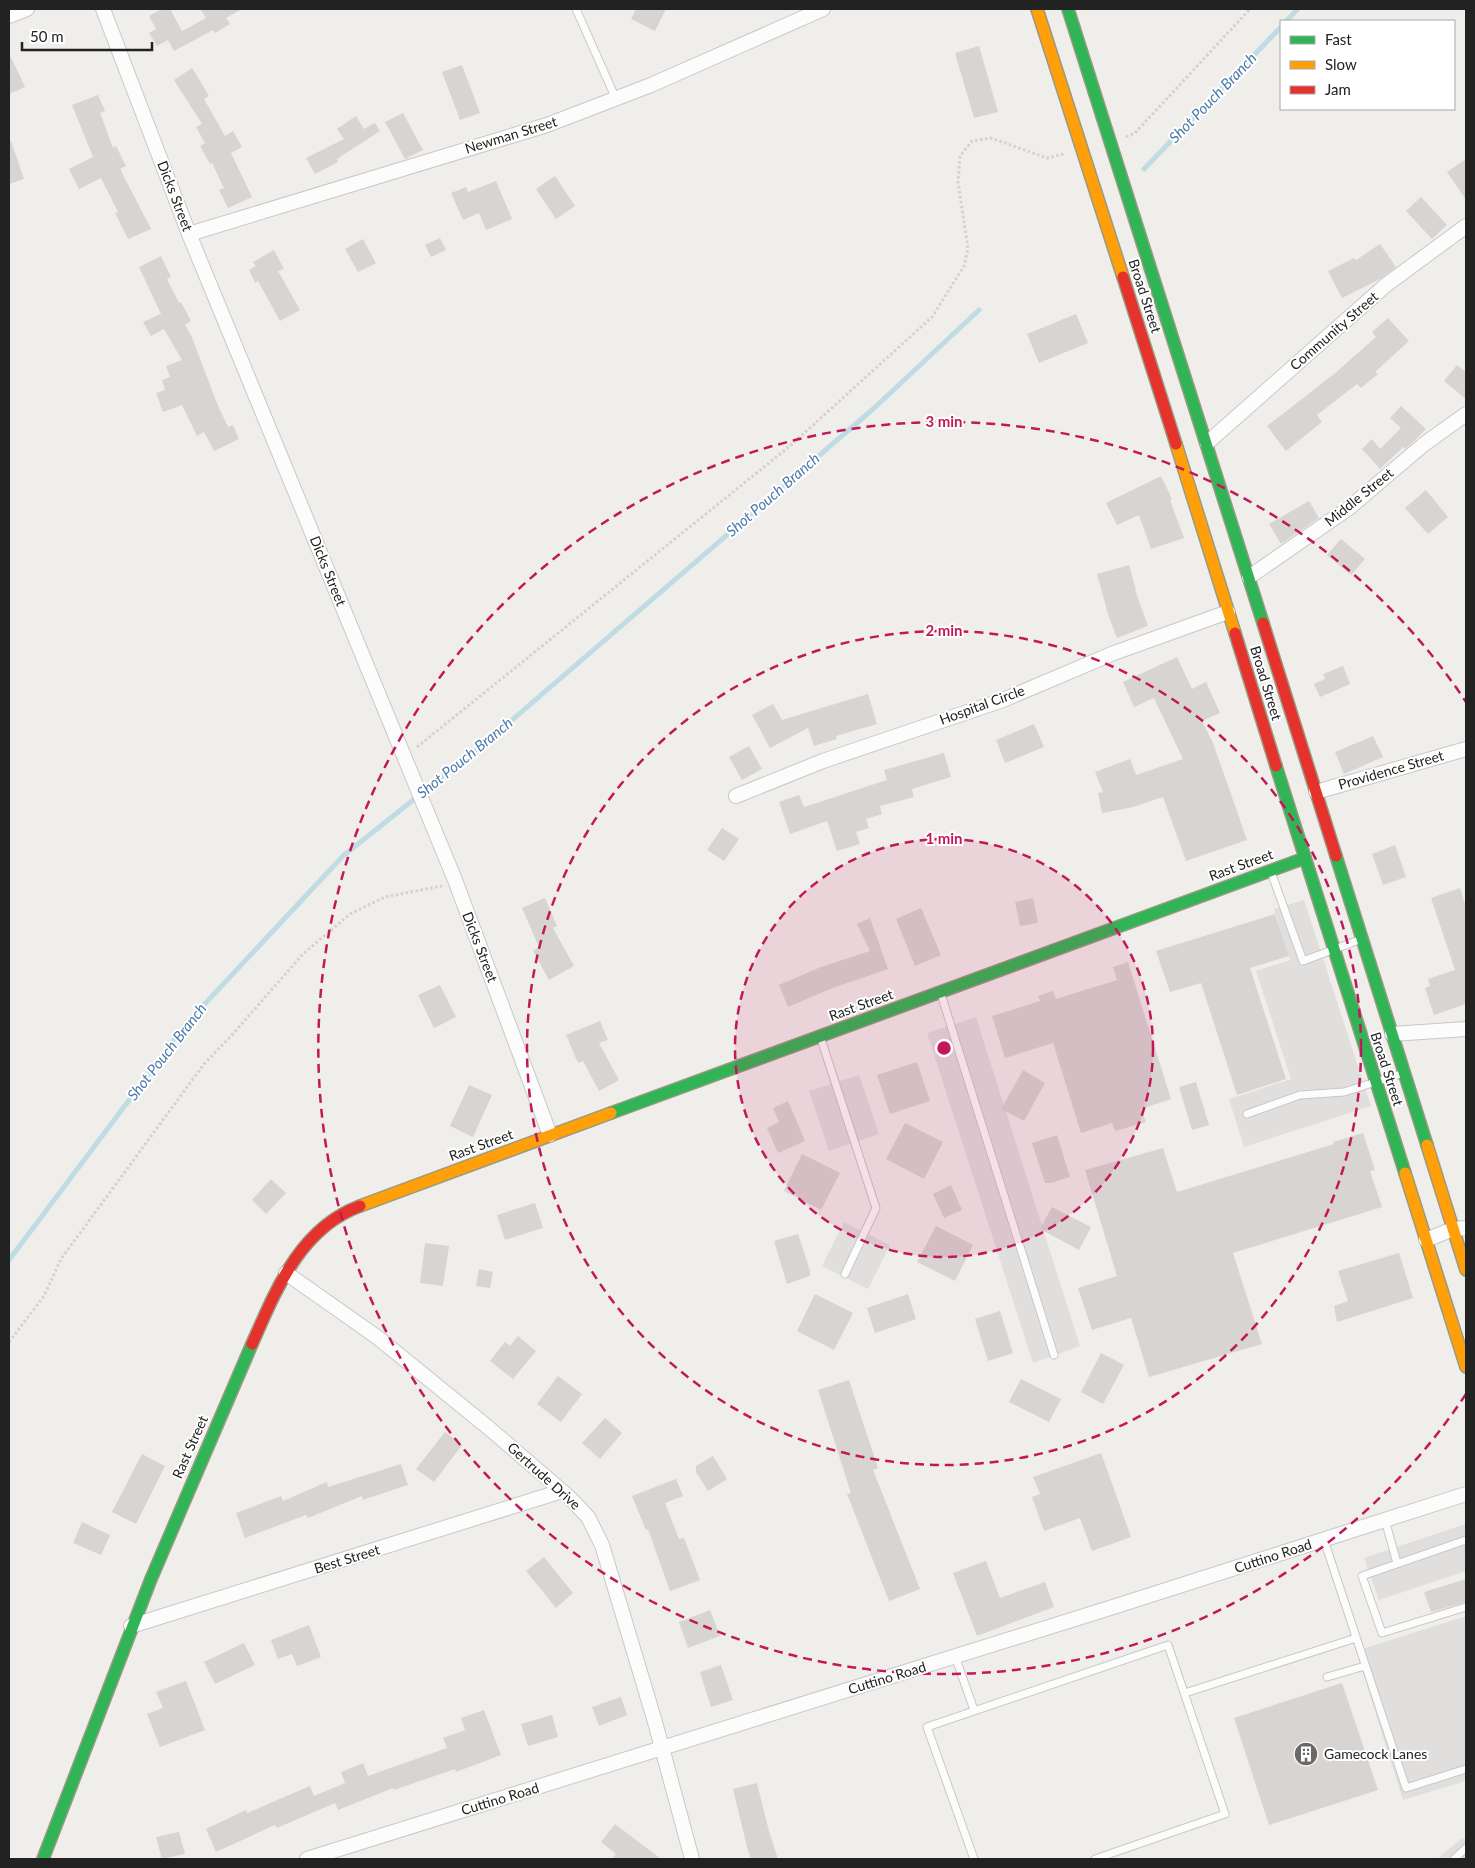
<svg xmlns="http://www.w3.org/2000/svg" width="1475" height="1868" font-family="Lato,sans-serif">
<rect width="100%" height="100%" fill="#f0eeeb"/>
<g fill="#e0dfde">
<polygon points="1304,900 1371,1106 1244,1147 1229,1099 1291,1079 1256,971 1290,960 1274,909"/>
<polygon points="976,1017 1080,1346 1033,1363 927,1033"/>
<polygon points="859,1075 879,1134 829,1151 809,1091"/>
<polygon points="844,1222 890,1245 868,1289 822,1266"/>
<polygon points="1466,1524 1466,1571 1379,1600 1364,1558"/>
<polygon points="1466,1616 1466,1781 1403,1800 1356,1651"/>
<polygon points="1466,1838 1466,1859 1437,1859 1460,1840"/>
</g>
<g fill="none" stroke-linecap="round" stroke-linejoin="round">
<g stroke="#bfdbe3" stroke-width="5">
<polyline points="1286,21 1298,9"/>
<polyline points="1144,169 1281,27"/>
<polyline points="9,1260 187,1023 343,856 497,733 872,410 979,310"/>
</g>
</g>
<g fill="#d7d4d2">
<polygon points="162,9 170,9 182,31 206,18 200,9 242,9 226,18 230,24 215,33 213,30 174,51 168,40 157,46 149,33 156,29 149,16"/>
<polygon points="636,9 666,9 655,31 631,19"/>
<polygon points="979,46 998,112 974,118 955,53"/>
<polygon points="9,53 25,87 9,94"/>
<polygon points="462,65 480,113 460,120 442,72"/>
<polygon points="192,68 209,96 204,99 225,136 233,131 242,147 231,153 252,197 228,208 219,190 224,188 212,163 210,164 200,146 205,143 196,127 202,124 174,80"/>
<polygon points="98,95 105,111 100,113 113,148 116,146 126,166 120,169 151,229 128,239 115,213 118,212 101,178 79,189 69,169 93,157 72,105"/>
<polygon points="403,113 423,150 405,159 385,122"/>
<polygon points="356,116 364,129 375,123 380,131 337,159 338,162 315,174 306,158 344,139 337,129"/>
<polygon points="9,141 11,141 24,179 9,184"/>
<polygon points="1466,159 1466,200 1447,172"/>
<polygon points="555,176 575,206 556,219 536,189"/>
<polygon points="496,181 512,219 486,230 479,213 463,220 451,193 466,187 468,192"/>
<polygon points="1421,197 1447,225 1432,239 1406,211"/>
<polygon points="440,238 446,250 431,257 425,245"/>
<polygon points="363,239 376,263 358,272 345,249"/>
<polygon points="1380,244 1396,267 1380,279 1342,298 1328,271 1354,258 1356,260"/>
<polygon points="274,250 284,269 278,271 300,310 280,321 258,281 255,283 249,270 256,266 253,262"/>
<polygon points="161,256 171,277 167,279 179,303 181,302 191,321 185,325 191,335 218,406 228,427 233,425 239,439 214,451 204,432 197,436 182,405 163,412 156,393 165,390 162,380 170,377 166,366 182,360 164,329 151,336 143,322 161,314 139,267"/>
<polygon points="1076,314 1088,343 1039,363 1027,334"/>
<polygon points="1388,318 1409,341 1375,372 1378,374 1361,388 1357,384 1317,415 1322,422 1286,451 1267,426 1334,374 1376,337 1372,332"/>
<polygon points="1457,365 1466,372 1466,399 1444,381"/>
<polygon points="1401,406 1426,429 1414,441 1405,449 1403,447 1380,469 1362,449 1372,439 1380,449 1401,428 1390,418"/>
<polygon points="1161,476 1172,499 1170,500 1184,538 1151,549 1139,515 1117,525 1106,503"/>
<polygon points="1426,490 1448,517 1428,534 1405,508"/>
<polygon points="1309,501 1319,518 1281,544 1269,524"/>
<polygon points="1341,539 1365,559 1351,575 1327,555"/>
<polygon points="1129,565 1136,590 1135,590 1148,626 1117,638 1108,614 1097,574"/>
<polygon points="1177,657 1192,689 1206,682 1220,713 1202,721 1213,743 1247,840 1186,861 1163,797 1133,807 1102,813 1098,793 1103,792 1095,772 1130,759 1136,775 1183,759 1154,698 1134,707 1123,682"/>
<polygon points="1343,666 1350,684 1320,697 1314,684 1325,679 1323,674"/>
<polygon points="868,694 877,724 836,736 837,739 814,746 808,728 770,748 752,715 773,704 782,720"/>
<polygon points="1034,724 1044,747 1005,763 996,740"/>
<polygon points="1373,736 1383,757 1344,774 1335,752"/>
<polygon points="749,746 762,769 742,780 729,757"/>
<polygon points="944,753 951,777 912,789 914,797 880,806 882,814 866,819 869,828 856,832 860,844 837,851 827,821 790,834 779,802 799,795 804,807 887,780 884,770"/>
<polygon points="722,828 739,839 724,861 707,850"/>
<polygon points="1395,845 1406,877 1383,885 1372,854"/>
<polygon points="1460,888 1466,907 1466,1004 1434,1015 1425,988 1430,986 1428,979 1455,970 1431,898"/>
<polygon points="545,898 557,926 553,928 574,966 549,980 533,951 539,947 522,908"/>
<polygon points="1033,898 1038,923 1020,926 1015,902"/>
<polygon points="921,908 941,955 915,966 896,919"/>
<polygon points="1275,914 1289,956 1250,968 1286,1079 1237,1095 1201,983 1170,992 1156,951"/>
<polygon points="870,918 888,969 830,989 788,1007 779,985 821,967 870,951 857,924"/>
<polygon points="1128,962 1171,1099 1141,1109 1146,1122 1115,1131 1112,1123 1081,1133 1053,1043 1005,1058 992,1016 1040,1001 1038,996 1053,991 1056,999 1117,980 1113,967"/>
<polygon points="440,985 456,1017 434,1028 418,995"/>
<polygon points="600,1021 608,1040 599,1043 619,1080 599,1091 583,1061 578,1063 566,1035"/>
<polygon points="917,1062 930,1101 890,1114 877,1075"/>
<polygon points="1023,1070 1045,1083 1024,1121 1001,1109"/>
<polygon points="1196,1082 1209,1125 1192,1130 1179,1087"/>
<polygon points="469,1085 492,1095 473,1137 450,1126"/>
<polygon points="788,1101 805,1141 778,1153 767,1128 779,1122 773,1108"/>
<polygon points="905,1123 943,1142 924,1179 886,1159"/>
<polygon points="1363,1133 1375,1170 1370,1171 1382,1207 1233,1253 1262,1344 1149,1377 1131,1318 1092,1330 1078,1288 1117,1276 1085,1170 1163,1148 1177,1192 1334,1144 1333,1142"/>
<polygon points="1057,1135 1070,1177 1051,1183 1045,1183 1032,1143"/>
<polygon points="802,1154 840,1173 821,1210 784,1191"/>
<polygon points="271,1179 286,1193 266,1214 252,1200"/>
<polygon points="951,1185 962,1210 944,1218 933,1194"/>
<polygon points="535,1203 543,1228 505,1240 497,1215"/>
<polygon points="1052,1207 1091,1227 1079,1250 1040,1229"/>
<polygon points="936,1226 973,1245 955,1281 917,1262"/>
<polygon points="798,1234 810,1271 810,1276 787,1284 774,1241"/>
<polygon points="425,1243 449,1246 443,1286 420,1283"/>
<polygon points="1399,1253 1413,1298 1337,1322 1334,1306 1348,1301 1338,1271"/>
<polygon points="479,1269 493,1272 490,1288 476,1286"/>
<polygon points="815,1294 853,1313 834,1350 797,1331"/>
<polygon points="908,1294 916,1319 875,1333 867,1308"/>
<polygon points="1000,1311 1013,1353 988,1361 975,1319"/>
<polygon points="518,1336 536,1351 513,1379 490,1361 505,1342 510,1346"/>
<polygon points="1101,1353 1124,1365 1103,1404 1081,1392"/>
<polygon points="558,1376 582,1394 561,1422 537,1404"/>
<polygon points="1021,1379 1061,1399 1049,1422 1009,1402"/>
<polygon points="849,1380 878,1468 873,1470 920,1589 889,1601 847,1494 851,1493 818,1390"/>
<polygon points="605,1418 622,1433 600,1459 582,1443"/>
<polygon points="445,1432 462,1445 434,1482 416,1469"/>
<polygon points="1101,1453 1131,1537 1092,1551 1080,1518 1044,1531 1032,1497 1040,1494 1033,1477"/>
<polygon points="142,1454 165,1466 136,1524 112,1512"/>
<polygon points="713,1456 727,1479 708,1491 696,1472 696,1466"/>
<polygon points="401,1464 408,1485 363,1500 362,1496 308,1518 306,1515 245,1538 236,1513 281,1496 283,1501 327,1482 328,1487"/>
<polygon points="676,1479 683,1496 665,1503 679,1539 684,1538 700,1580 670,1591 648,1529 646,1530 632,1496"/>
<polygon points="82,1522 110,1535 101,1555 73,1543"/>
<polygon points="544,1557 573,1593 556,1608 526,1571"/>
<polygon points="986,1561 1000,1598 1045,1582 1054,1607 977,1636 953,1573"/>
<polygon points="1466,1579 1466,1602 1431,1612 1424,1592"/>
<polygon points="710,1610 720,1636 688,1648 679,1622"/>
<polygon points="309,1625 321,1657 297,1666 292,1654 278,1659 271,1640"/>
<polygon points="244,1643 255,1665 215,1684 204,1662"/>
<polygon points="721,1665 733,1700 711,1707 700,1672"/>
<polygon points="186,1681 205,1730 160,1747 147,1714 163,1708 156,1692"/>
<polygon points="1342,1683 1378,1790 1269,1825 1234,1718"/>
<polygon points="621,1697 627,1715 599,1726 592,1707"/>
<polygon points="484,1710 501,1755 456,1772 455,1769 394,1790 393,1788 338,1810 335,1803 277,1828 275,1825 216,1852 206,1829 246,1810 247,1813 310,1786 314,1796 345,1783 341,1772 363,1763 368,1776 447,1748 443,1738 465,1730 461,1718"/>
<polygon points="552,1715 558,1737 528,1746 521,1724"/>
<polygon points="757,1783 769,1831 778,1859 751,1859 747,1847 733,1789"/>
<polygon points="615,1824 661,1859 612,1859 616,1854 601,1842"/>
<polygon points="179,1832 185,1854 162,1859 156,1837"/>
</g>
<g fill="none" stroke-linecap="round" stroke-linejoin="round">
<g stroke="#c9c8c7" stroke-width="9">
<g id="lane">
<polyline points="576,9 616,99"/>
<polyline points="1271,872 1303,961 1359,940"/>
<polyline points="941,994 1054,1355"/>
<polyline points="821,1039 876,1208 845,1274"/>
<polyline points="1247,1114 1300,1095 1344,1092 1401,1074"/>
<polyline points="1385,1520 1397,1563"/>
<polyline points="1324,1540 1406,1788 1466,1769"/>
<polyline points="1466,1540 1362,1576 1382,1633 1466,1607"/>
<polyline points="955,1656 974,1710"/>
<polyline points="1327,1677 1365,1666"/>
<polyline points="1185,1693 1356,1638"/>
<polyline points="974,1859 927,1727 1168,1645 1225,1814 1095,1859"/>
<polyline points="1454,1859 1466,1848"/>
</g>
</g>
<g stroke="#c9c8c7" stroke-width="16">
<g id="street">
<polyline points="103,9 189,234 455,880 550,1135"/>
<polyline points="9,16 27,9"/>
<polyline points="189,234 547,125 651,85 823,9"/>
<polyline points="1207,443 1386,285 1466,226"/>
<polyline points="1249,577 1349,508 1423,445 1466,414"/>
<polyline points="1316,792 1466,749"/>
<polyline points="736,796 823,761 1003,700 1114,653 1228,612"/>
<polyline points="1392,1034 1466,1029"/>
<polyline points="1426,1240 1453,1229 1466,1228"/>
<polyline points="286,1273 377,1337 490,1429 569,1497 588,1517 602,1545 655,1722 692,1859"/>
<polyline points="131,1626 562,1491"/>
<polyline points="307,1859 1113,1607 1466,1494"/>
</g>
</g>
<g stroke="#999a82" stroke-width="14">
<g id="fast">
<polyline points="1068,9 1263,623"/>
<polyline points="1276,766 1405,1173"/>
<polyline points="1336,856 1427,1145"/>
<polyline points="611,1113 1305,858"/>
<polyline points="43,1859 151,1579 252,1344"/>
</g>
</g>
<g stroke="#999a82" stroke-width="14">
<g id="slow">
<polyline points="1037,9 1123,277"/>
<polyline points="1176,444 1235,633"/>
<polyline points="1427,1145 1466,1270"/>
<polyline points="1405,1173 1466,1367"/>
<polyline points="360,1206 611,1113"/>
</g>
</g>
<g stroke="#999a82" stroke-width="14">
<g id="jam">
<polyline points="1123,277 1176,444"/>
<polyline points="1263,623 1336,856"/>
<polyline points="1235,633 1276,766"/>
<path d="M252 1344C276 1290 300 1228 360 1206"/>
</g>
</g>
<g stroke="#dccecd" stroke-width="3" stroke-dasharray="2.5 2.5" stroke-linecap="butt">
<polyline points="1126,137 1135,133 1250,9"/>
<polyline points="417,747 790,446 932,317 964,266 968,249 958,182 960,156 972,141 991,138 1047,158 1064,154"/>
<polyline points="9,1342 44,1296 61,1259 204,1064 232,1035 303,954 350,914 385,897 442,886"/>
</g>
<use href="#lane" stroke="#fdfcfc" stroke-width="7"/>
<use href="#street" stroke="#fdfcfc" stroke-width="14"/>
<use href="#fast" stroke="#30b455" stroke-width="11"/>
<use href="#slow" stroke="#ff9f0a" stroke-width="11"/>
<use href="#jam" stroke="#e5322d" stroke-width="11"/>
</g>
<circle cx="944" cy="1048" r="209" fill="#c2185b" fill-opacity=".12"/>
<g fill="none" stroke="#c2185b" stroke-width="2.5" stroke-dasharray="9 6">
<circle cx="944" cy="1048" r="209"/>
<circle cx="944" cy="1048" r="417"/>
<path d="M1466 1394A626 626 0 1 1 1466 702"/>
</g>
<defs>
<g id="building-disc" transform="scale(1.25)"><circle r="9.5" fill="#6a6968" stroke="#fff"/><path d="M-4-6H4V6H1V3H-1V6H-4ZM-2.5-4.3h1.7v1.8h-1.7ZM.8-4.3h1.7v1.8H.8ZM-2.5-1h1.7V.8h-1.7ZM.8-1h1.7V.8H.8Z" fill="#fff"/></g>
</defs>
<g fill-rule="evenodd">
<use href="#building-disc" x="1306" y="1754"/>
</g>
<g text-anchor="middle" stroke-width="4" stroke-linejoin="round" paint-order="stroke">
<g font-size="14" fill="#222" stroke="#fff">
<text transform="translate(511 135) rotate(-17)" y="5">Newman Street</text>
<text transform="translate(175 196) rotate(69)" y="5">Dicks Street</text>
<text transform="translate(1145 296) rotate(72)" y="5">Broad Street</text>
<text transform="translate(1334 331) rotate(-41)" y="5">Community Street</text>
<text transform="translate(1359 497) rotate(-39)" y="5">Middle Street</text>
<text transform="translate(328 571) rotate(68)" y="5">Dicks Street</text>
<text transform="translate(1266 683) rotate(73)" y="5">Broad Street</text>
<text transform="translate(982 705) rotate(-20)" y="5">Hospital Circle</text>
<text transform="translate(1391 770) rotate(-16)" y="5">Providence Street</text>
<text transform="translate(1241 865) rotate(-20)" y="5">Rast Street</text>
<text transform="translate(480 947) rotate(69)" y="5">Dicks Street</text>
<text transform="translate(861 1005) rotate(-20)" y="5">Rast Street</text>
<text transform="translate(1387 1069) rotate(72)" y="5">Broad Street</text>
<text transform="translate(481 1145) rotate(-20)" y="5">Rast Street</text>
<text transform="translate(190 1447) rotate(-66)" y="5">Rast Street</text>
<text transform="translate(544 1476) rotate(42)" y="5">Gertrude Drive</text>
<text transform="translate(1273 1556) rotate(-18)" y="5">Cuttino Road</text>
<text transform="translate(347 1559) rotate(-17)" y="5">Best Street</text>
<text transform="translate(887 1678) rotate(-17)" y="5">Cuttino Road</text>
<text transform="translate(500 1799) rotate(-17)" y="5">Cuttino Road</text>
</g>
<g font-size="14" fill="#222" stroke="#fff" text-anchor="start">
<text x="1324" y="1759">Gamecock Lanes</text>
</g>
<g font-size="15" font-style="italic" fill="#4a7aab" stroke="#fff">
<text transform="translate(1213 98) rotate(-46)" y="5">Shot Pouch Branch</text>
<text transform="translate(773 495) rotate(-41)" y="5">Shot Pouch Branch</text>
<text transform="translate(465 758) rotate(-39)" y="5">Shot Pouch Branch</text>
<text transform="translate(167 1052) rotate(-52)" y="5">Shot Pouch Branch</text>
</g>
</g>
<circle cx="944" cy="1048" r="8" fill="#c2185b" stroke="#fff" stroke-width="2.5"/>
<g font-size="15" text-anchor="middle" font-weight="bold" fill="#c2185b" stroke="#fff" stroke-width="4" stroke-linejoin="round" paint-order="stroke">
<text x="944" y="427">3 min</text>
<text x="944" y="636">2 min</text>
<text x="944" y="844">1 min</text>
</g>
<rect width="1475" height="1868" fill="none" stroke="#222222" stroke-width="20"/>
<rect x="1280" y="20" width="175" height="90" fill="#ffffff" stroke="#a7a7a7"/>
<rect x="1290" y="36" width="25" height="8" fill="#30b455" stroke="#a7a7a7"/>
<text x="1325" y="45" font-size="15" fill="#222222">Fast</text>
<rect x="1290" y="61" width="25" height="8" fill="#ff9f0a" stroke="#a7a7a7"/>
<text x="1325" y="70" font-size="15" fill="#222222">Slow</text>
<rect x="1290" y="86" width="25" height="8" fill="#e5322d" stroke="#a7a7a7"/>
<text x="1325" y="95" font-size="15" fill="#222222">Jam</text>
<path d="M22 42v8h130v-8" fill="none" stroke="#222222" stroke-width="2.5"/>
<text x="30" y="42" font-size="15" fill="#222222" stroke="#ffffff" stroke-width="4" paint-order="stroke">50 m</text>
</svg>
